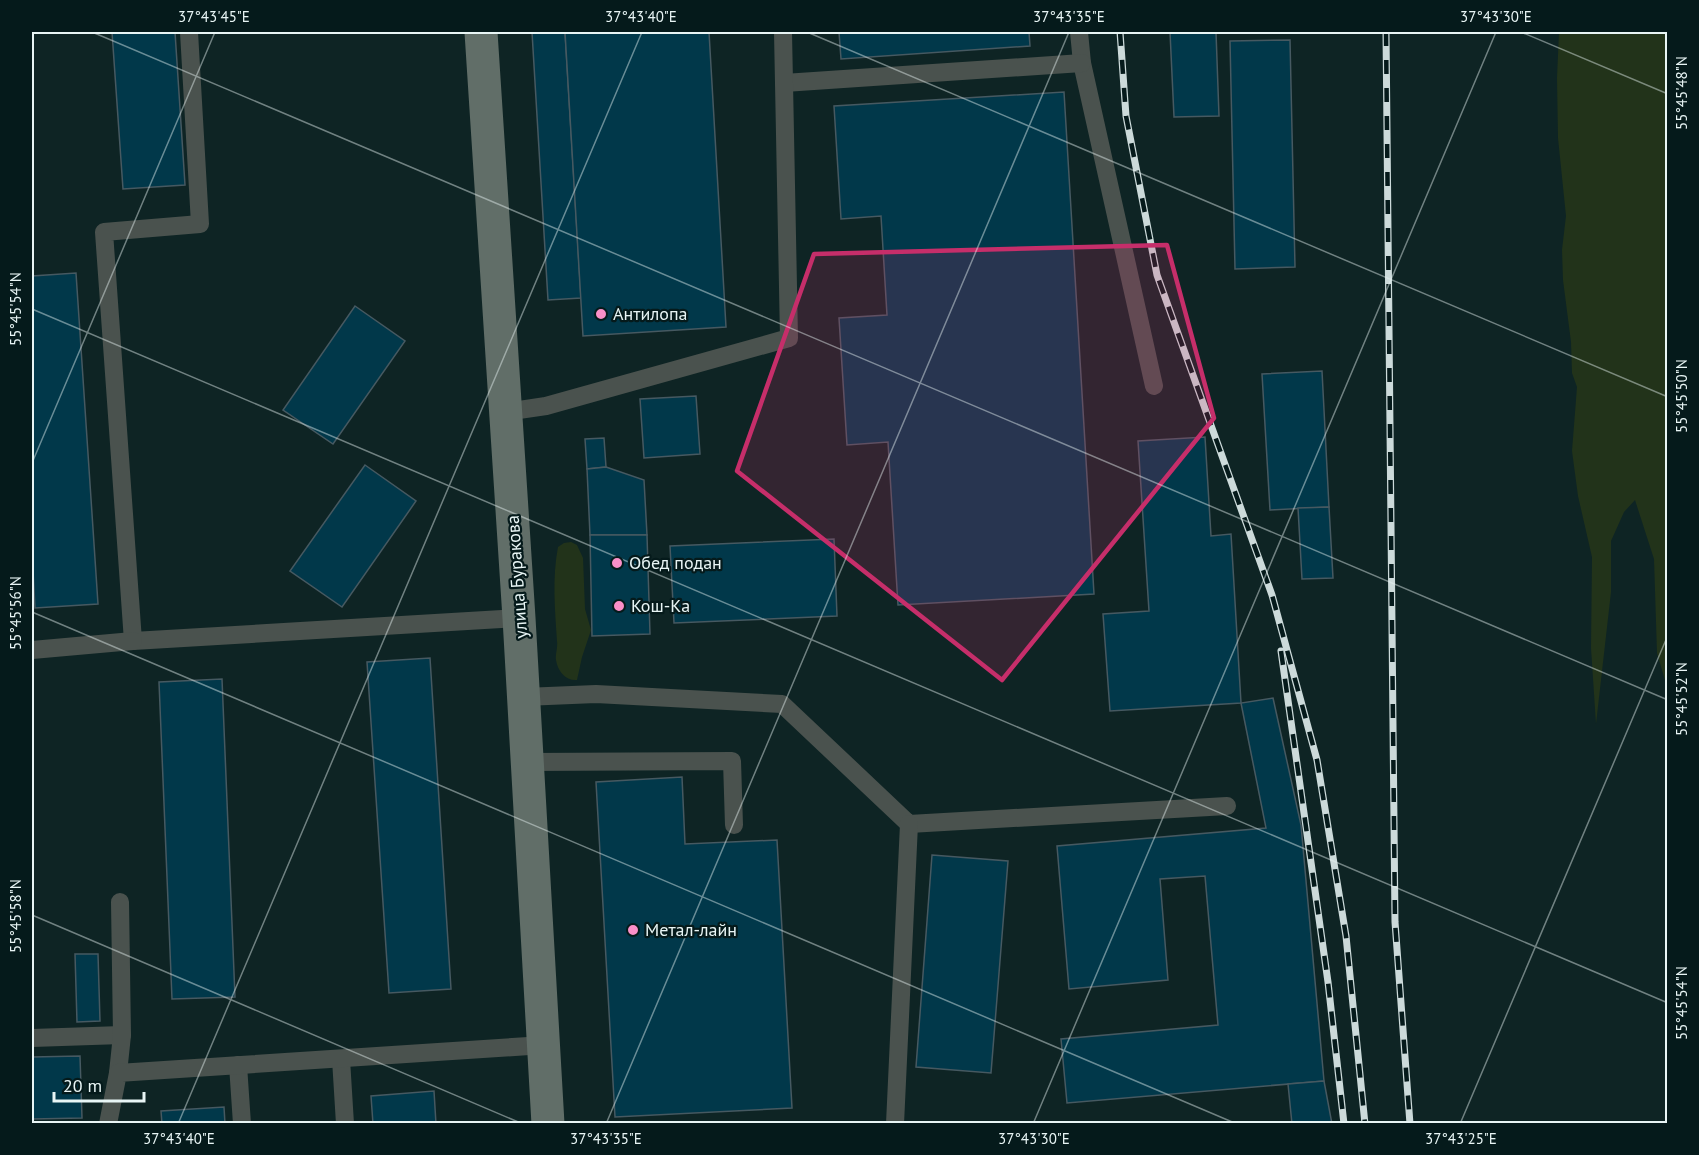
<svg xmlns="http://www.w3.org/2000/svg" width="1699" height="1155" font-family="'PT Sans',sans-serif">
<rect width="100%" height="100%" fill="#0e2424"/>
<g fill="#22331a">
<polygon points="1559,32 1667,32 1667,687 1657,653 1654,559 1635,500 1624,512 1611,541 1611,592 1596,724 1591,648 1592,557 1578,496 1572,451 1577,387 1572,373 1571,342 1563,280 1562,250 1566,216 1558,138 1557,78"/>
<path d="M571 542 577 545 583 558 585 609 591 630 582 657 577 680C566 681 558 672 556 660 555 654 558 648 557 641 555 610 552 578 558 547L564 543Z"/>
</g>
<g fill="#01384a" stroke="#465961" stroke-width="1.5">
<polygon points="112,32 175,32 185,185 123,189"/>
<polygon points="532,32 565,32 581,298 548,300"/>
<polygon points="565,32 709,32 726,327 583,336"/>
<polygon points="839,32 1029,32 1030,46 841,59"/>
<polygon points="1170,32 1216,32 1219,116 1174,117"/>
<polygon points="1290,40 1295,267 1235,269 1230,41"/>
<polygon points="1064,92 1094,594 898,605 888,442 847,445 839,318 887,315 881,216 841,219 834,106"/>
<polygon points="76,273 98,604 35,608 32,552 32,276"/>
<polygon points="355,306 405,341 333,444 283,410"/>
<polygon points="1322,371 1329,507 1270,510 1262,374"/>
<polygon points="696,396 700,454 644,458 640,399"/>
<polygon points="1205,437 1211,536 1231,534 1241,703 1110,711 1103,614 1149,611 1138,441"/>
<polygon points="604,438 606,467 587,469 585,439"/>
<polygon points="365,465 416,501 342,607 290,571"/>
<polygon points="606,467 644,480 647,535 590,535 587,469"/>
<polygon points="1329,507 1333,578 1302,579 1298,508"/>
<polygon points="590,535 647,535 650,634 592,636"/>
<polygon points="834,539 837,616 674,623 670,546"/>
<polygon points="430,658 451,989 389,993 367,662"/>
<polygon points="222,679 235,997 172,999 159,682"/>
<polygon points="1273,698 1301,825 1324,1081 1067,1103 1061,1039 1218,1025 1205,876 1160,879 1168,980 1069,989 1057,846 1266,828 1241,703"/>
<polygon points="682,777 685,844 777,840 792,1108 615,1117 596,782"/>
<polygon points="932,855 1008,861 991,1073 916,1067"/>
<polygon points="75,954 98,954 100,1021 77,1022"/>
<polygon points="80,1056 82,1118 32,1119 32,1057"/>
<polygon points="1324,1081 1332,1124 1292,1124 1288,1084"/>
<polygon points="434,1091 436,1124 373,1124 371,1096"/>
<polygon points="224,1107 225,1124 162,1124 161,1111"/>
</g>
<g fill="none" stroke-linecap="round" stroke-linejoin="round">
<g stroke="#4a524e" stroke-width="18">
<polyline points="189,32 200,224 104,232 133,641 519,618"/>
<polyline points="1079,32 1082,63 1154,386"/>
<polyline points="784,83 1082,63"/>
<polyline points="506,412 546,406 789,338 783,32"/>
<polyline points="32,650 133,641"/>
<polyline points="524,697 596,694 782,704 909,824 1227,806"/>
<polyline points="527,762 732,761 734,825"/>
<polyline points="32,1038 122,1035"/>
<polyline points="341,1059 345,1124"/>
<polyline points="238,1065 242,1124"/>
<polyline points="118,1073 122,1035 120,902"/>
<polyline points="108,1124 118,1073 544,1045"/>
<polyline points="895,1124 909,824"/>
</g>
<polyline stroke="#616e68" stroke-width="33" points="481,32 519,618 548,1124"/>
<g stroke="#ccdada" stroke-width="7">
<g id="rail">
<polyline points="1120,32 1126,116 1157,275 1272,595 1317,760 1346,936 1365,1124"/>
<polyline points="1386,32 1395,922 1410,1124"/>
<polyline points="1281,651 1328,982 1344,1124"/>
</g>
</g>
<use href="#rail" stroke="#051a1b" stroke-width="4.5" stroke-dasharray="14" stroke-linecap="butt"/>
</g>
<path fill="#c62e6a" fill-opacity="0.2" stroke="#c62e6a" stroke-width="4.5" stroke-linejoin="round" d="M1167 245 1214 418 1002 680 737 471 814 254Z"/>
<path fill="none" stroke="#e8f5f5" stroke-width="1.5" stroke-opacity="0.45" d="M92 32 1668 700M807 32 1668 397M1521 32 1668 94M32 309 1668 1003M32 463 215 32M32 612 1237 1124M32 915 523 1124M178 1124 642 32M606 1124 1069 32M1033 1124 1496 32M1460 1124 1668 635"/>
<g fill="#fa8fc8" stroke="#051a1b" stroke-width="2">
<circle cx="601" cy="314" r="6"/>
<circle cx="617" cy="563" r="6"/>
<circle cx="619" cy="606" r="6"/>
<circle cx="633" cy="930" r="6"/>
</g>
<g text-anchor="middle" stroke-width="4.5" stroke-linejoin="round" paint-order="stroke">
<g font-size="18" fill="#e8f5f5" stroke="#051a1b" text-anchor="start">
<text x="613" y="320">Антилопа</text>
<text x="629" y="569">Обед подан</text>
<text x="631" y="612">Кош-Ка</text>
<text x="645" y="936">Метал-лайн</text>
</g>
<g font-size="18" fill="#e8f5f5" stroke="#051a1b">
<text transform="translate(517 577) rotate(-94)" y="6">улица Буракова</text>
</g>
</g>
<rect width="1699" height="1155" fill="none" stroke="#051a1b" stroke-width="66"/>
<path d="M54 1092v9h90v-9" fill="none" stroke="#e8f5f5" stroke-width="3"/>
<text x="63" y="1092" font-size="18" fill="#e8f5f5" stroke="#051a1b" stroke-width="4.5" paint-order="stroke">20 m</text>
<rect x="33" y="33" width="1633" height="1089" fill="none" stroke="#e8f5f5" stroke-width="2"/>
<g font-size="15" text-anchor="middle" fill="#e8f5f5">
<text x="214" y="22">37°43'45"E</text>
<text x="641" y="22">37°43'40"E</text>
<text x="1069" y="22">37°43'35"E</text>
<text x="1496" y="22">37°43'30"E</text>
<text transform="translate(1682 93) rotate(-90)" y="5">55°45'48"N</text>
<text transform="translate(16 309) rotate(-90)" y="5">55°45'54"N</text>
<text transform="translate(1682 396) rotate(-90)" y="5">55°45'50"N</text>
<text transform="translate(16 613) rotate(-90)" y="5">55°45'56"N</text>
<text transform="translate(1682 699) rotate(-90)" y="5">55°45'52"N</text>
<text transform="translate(16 916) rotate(-90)" y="5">55°45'58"N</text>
<text transform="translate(1682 1003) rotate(-90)" y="5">55°45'54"N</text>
<text x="179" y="1144">37°43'40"E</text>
<text x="606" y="1144">37°43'35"E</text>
<text x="1034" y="1144">37°43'30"E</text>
<text x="1461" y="1144">37°43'25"E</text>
</g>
</svg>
